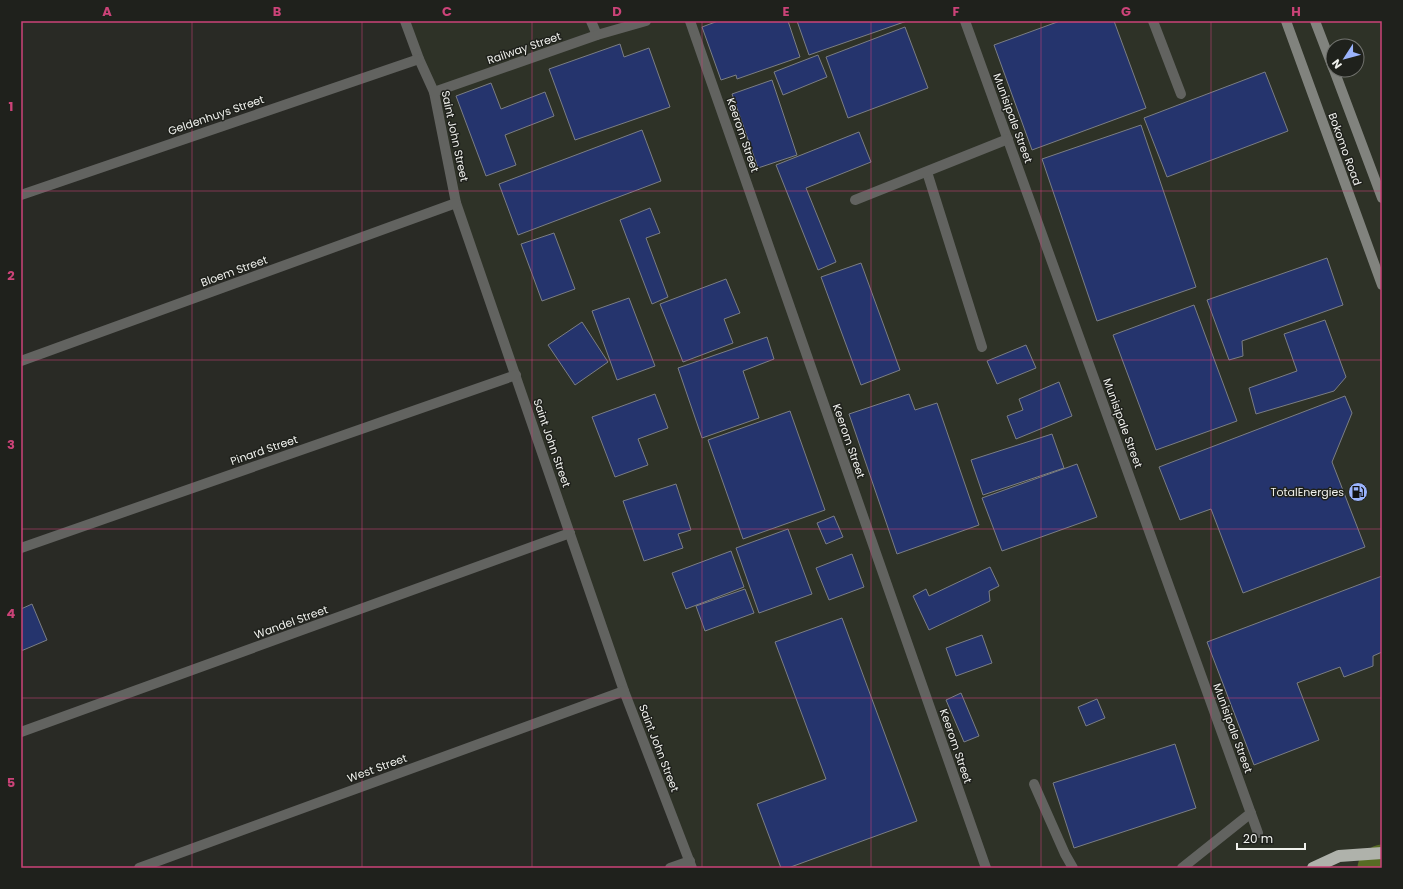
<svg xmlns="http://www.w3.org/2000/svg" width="1403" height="889" font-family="Poppins,sans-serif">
<rect width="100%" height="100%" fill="#292a25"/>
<path fill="#2e3227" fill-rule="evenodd" d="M405 21H1382V868H692L456 203 434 92ZM1333 46H1357V70H1333Z"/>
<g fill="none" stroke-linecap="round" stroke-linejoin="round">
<polyline stroke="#576b24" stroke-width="41" points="1378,868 1382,865"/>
</g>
<g fill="#25346d" stroke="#7b7e84">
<polygon points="718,21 788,21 800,57 737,79 736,75 721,80 702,27"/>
<polygon points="797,21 907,21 809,55"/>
<polygon points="1060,21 1114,21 1146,108 1032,150 994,45"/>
<polygon points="905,27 928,88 848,118 826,57"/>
<polygon points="620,44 624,57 649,48 670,107 575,140 549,69"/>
<polygon points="818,55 827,77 783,95 774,72"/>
<polygon points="1265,72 1288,131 1167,177 1144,118"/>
<polygon points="772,80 797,155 758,168 732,94"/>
<polygon points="491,83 501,109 545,92 554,116 505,135 516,165 486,176 456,96"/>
<polygon points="1141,125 1196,287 1097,321 1042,159"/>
<polygon points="642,130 661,181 518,235 499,184"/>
<polygon points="859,132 871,162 806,188 836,262 818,270 776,165"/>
<polygon points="650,208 660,233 646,238 668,297 652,304 620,220"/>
<polygon points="554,233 575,289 542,301 521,244"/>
<polygon points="1327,258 1343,305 1242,341 1243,356 1229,360 1207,300"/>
<polygon points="861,263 900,370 861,385 821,277"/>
<polygon points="726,279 740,313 724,319 733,343 683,362 660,304"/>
<polygon points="629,298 655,366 617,380 592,311"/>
<polygon points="1194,305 1237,421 1156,450 1113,335"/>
<polygon points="1325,320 1346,377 1334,391 1256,414 1249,388 1297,371 1284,334"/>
<polygon points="582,322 608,362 575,385 548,345"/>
<polygon points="767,337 774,359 743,371 759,418 702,438 678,368"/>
<polygon points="1026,345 1036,368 997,384 987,361"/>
<polygon points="1059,382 1072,416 1016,439 1007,416 1023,410 1019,399"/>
<polygon points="655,394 668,428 638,439 648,465 615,477 592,417"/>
<polygon points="909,394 915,410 937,403 979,525 897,554 849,414"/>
<polygon points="1345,396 1352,413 1332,462 1365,547 1243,593 1211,509 1180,520 1159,467"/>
<polygon points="790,411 825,510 743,539 708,440"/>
<polygon points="1052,434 1064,468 983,495 971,460"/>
<polygon points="1077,464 1097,517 1002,551 982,498"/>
<polygon points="676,484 691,530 678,534 683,548 644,561 623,501"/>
<polygon points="834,516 843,537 826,544 817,523"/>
<polygon points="788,529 812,594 759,613 736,548"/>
<polygon points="731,551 744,587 686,609 672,573"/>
<polygon points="852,554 864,587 829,600 816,568"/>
<polygon points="990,567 999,586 989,591 990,601 929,630 913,596 926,589 929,596"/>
<polygon points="1382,576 1382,652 1373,656 1373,666 1344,677 1340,667 1297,683 1319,740 1254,765 1207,642"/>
<polygon points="745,589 754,613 705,631 696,606"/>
<polygon points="32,604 47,640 21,651 21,609"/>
<polygon points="842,618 917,821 788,868 781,868 757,804 826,779 775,642"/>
<polygon points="982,635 992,663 956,676 946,648"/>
<polygon points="961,693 979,736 964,742 946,700"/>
<polygon points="1097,699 1105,718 1086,726 1078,707"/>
<polygon points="1175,744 1196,808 1074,848 1053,783"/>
</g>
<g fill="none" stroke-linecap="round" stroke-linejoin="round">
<g stroke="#626360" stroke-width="10">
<polyline points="591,21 597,35"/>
<polyline points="690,21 986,868"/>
<polyline points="965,21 1258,833"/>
<polyline points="1153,21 1181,94"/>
<polyline points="434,92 597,35 646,21"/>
<polyline points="927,172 982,347"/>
<polyline points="855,200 1008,139"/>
<polyline points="1034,784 1065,854 1073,868"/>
<polyline points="1182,868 1251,813"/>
</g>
<g stroke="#626360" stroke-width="10">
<polyline points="405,21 419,59 434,92 456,203 624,691 692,868"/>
<polyline points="21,195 419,59"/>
<polyline points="21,361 456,203"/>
<polyline points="21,548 516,375"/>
<polyline points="21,732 570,533"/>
<polyline points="139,868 624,691"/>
<polyline points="670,868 690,861"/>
</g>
<g stroke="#81837e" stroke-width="10">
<polyline points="1286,21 1382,285"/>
<polyline points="1315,21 1333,68"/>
<polyline points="1334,70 1382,198"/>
</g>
<polyline stroke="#afb2ab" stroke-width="12" points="1313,868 1339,856 1382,853"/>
</g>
<path fill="none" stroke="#cb4378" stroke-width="1" stroke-opacity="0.55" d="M192 21V868M362 21V868M532 21V868M702 21V868M871 21V868M1041 21V868M1211 21V868M21 191H1382M21 360H1382M21 529H1382M21 698H1382"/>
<defs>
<g id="fuel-disc" transform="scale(1)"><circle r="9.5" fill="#9bb4fd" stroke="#1f211c"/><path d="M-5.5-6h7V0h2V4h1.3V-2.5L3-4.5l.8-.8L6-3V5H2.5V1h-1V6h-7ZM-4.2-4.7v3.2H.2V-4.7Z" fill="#111"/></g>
</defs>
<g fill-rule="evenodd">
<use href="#fuel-disc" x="1358" y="492"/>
</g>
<g text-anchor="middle" stroke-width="3" stroke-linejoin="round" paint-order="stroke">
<g font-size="11" fill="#f0f1ed" stroke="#1f211c">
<text transform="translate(524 48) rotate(-19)" y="4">Railway Street</text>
<text transform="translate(216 115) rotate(-19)" y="4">Geldenhuys Street</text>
<text transform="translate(1013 118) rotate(70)" y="4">Munisipale Street</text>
<text transform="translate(743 135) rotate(71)" y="4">Keerom Street</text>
<text transform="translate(455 136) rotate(78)" y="4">Saint John Street</text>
<text transform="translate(1345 149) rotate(70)" y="4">Bokomo Road</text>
<text transform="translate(234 271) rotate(-20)" y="4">Bloem Street</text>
<text transform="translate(1123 423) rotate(70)" y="4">Munisipale Street</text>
<text transform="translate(849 441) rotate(71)" y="4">Keerom Street</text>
<text transform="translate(552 443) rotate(71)" y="4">Saint John Street</text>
<text transform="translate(264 450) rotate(-19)" y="4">Pinard Street</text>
<text transform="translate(291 622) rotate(-20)" y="4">Wandel Street</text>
<text transform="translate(1233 728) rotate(70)" y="4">Munisipale Street</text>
<text transform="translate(956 746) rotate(71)" y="4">Keerom Street</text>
<text transform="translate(659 748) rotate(69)" y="4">Saint John Street</text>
<text transform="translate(377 768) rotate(-20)" y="4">West Street</text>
</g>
<g font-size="11" fill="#f0f1ed" stroke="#1f211c" text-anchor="end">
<text x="1344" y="496">TotalEnergies</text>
</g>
</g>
<rect width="1403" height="889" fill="none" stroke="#1f211c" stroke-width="44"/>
<g transform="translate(1345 58) rotate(234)"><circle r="19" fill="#1f211c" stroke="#737470"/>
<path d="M0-3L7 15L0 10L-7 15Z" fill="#9bb4fd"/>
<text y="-6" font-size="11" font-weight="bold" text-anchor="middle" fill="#f0f1ed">N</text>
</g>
<path d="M1237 843v6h68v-6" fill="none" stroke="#f0f1ed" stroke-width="2"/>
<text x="1243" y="843" font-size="12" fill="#f0f1ed" stroke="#1f211c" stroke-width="3" paint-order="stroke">20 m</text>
<rect x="22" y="22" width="1359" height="845" fill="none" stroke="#cb4378" stroke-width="1.5"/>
<g font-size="13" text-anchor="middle" font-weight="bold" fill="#cb4378">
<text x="107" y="16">A</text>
<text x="277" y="16">B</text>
<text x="447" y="16">C</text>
<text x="617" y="16">D</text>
<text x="786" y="16">E</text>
<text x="956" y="16">F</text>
<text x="1126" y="16">G</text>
<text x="1296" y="16">H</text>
<text x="11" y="111">1</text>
<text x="11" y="280">2</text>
<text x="11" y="449">3</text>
<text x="11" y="618">4</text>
<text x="11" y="787">5</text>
</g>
</svg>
